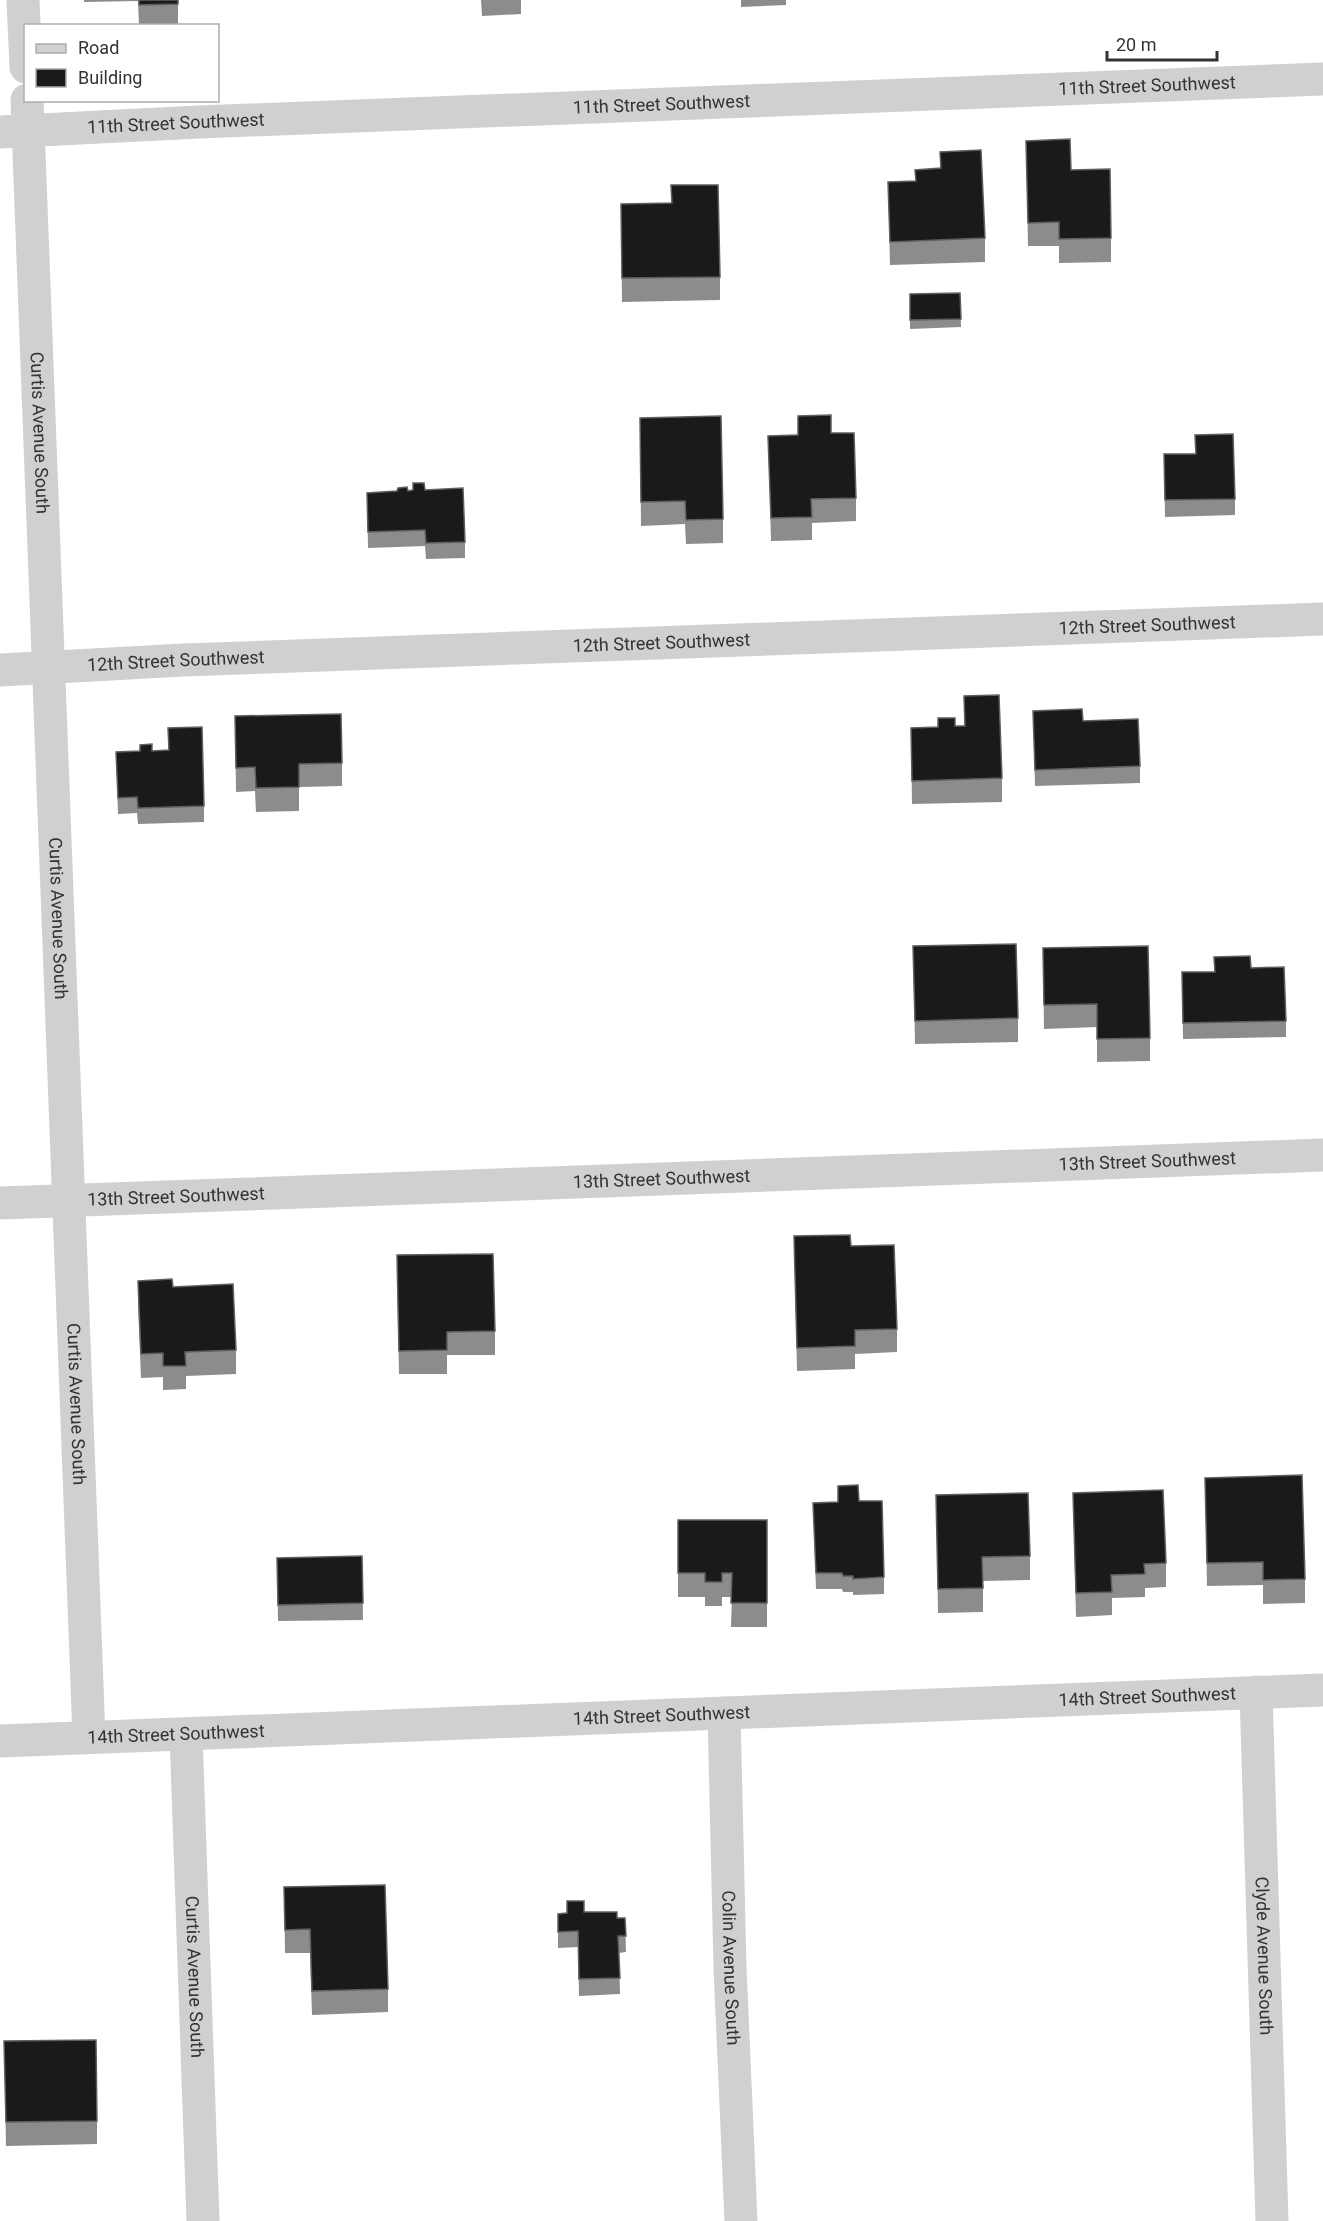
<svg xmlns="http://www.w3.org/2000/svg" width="1323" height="2221" font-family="Roboto,sans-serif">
<rect width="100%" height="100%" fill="#fff"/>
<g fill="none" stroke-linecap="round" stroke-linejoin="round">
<g stroke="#d0d0d0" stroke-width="33">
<polyline points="23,0 26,67"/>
<path id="s1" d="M27 100 89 1737"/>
<path id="s2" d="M0 132 199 122 1323 79"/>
<path id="s3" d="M0 670 184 660 1323 619"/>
<path id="s4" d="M0 1203 1323 1155"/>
<path id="s5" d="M1256 1692 1272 2221"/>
<path id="s6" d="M724 1713 730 1967 741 2221"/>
<path id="s7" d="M186 1734 203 2221"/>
<path id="s8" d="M0 1741 1323 1690"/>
</g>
</g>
<g fill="#8c8c8c">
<polygon points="84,0 178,0 178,26 139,26 138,1 84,2"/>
<polygon points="481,0 521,0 521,14 482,16"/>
<polygon points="741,0 786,0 786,5 741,7"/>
<polygon points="1026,141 1071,170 1111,238 1111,262 1059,263 1059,246 1028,246"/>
<polygon points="940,152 985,238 985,262 890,265 888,182 915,181 915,170 940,168"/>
<polygon points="671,185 720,277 720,300 622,302 621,204 671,203"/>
<polygon points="960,293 961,327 910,329 910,294"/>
<polygon points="640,418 723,519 723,543 686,544 685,524 641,526"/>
<polygon points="831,433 856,498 856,521 812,523 812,540 771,541 768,436"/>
<polygon points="1195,435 1235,499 1235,515 1165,517 1164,454 1196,454"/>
<polygon points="425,490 465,542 465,558 426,559 425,546 368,548 367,493"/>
<polygon points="964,696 1002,778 1002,802 912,804 911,728 964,726"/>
<polygon points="1033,711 1083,721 1140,766 1140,783 1035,786"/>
<polygon points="235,716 342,763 342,786 299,787 299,811 256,812 255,791 236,792"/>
<polygon points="168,728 204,806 204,822 138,824 137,813 118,814 116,752 140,751 140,745 152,751 168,750"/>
<polygon points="913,946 1018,1018 1018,1042 915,1044"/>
<polygon points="1043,948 1150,1038 1150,1061 1097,1062 1097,1027 1044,1029"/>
<polygon points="1214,957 1251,968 1286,1021 1286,1037 1183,1039 1182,972 1214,972"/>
<polygon points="794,1236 897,1329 897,1352 855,1354 855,1369 797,1371"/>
<polygon points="397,1279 495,1331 495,1355 447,1355 447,1374 399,1374"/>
<polygon points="138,1281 173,1287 236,1350 236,1374 186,1376 186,1389 163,1390 163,1377 141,1378 138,1305"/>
<polygon points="1205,1478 1305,1579 1305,1603 1263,1604 1263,1585 1207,1586"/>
<polygon points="838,1486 859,1501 884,1577 884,1594 853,1595 853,1592 843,1592 842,1589 816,1589 813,1503 838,1502"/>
<polygon points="1073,1493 1166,1563 1166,1587 1145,1588 1145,1597 1112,1598 1112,1615 1076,1617"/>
<polygon points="936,1495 1030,1556 1030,1580 983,1581 983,1612 938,1613"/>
<polygon points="678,1520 767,1520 767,1627 731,1627 732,1597 722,1597 722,1606 705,1606 705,1597 678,1597"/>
<polygon points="362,1556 363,1620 278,1621 277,1558"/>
<polygon points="284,1887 388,1989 388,2012 312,2015 310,1953 285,1953"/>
<polygon points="567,1901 584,1912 617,1918 625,1918 626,1952 619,1953 620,1994 579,1996 578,1947 558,1948 558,1914 567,1913"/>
<polygon points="4,2041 97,2121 97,2144 6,2146"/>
</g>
<g fill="#1a1a1a" stroke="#5f5f5f" stroke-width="1.5">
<polygon points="139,0 178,0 178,4 139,5"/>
<polygon points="1070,139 1071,170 1110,169 1111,238 1059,239 1059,222 1028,223 1026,141"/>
<polygon points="981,150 985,238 890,242 888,182 916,181 915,170 941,168 940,152"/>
<polygon points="671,185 718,185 720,277 622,278 621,204 672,203"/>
<polygon points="960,293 961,319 910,320 910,294"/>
<polygon points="831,415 831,433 854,433 856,498 811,499 812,517 771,518 768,436 798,435 798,416"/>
<polygon points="721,416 723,519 686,520 685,501 641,502 640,418"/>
<polygon points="1233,434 1235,499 1165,500 1164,454 1196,454 1195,435"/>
<polygon points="413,483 424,483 425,490 463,488 465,542 426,543 425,530 368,532 367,493 397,491 398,488 407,487 408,491 413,490"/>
<polygon points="999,695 1002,778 912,781 911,728 938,727 938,718 955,718 955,726 965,726 964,696"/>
<polygon points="1082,709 1083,721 1138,719 1140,766 1035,770 1033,711"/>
<polygon points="341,714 342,763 299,764 299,787 256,788 255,767 236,768 235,716"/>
<polygon points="202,727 204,806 138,808 137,797 118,798 116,752 140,751 140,745 152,744 152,751 169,750 168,728"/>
<polygon points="1016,944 1018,1018 915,1021 913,946"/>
<polygon points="1148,946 1150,1038 1097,1039 1097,1004 1044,1005 1043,948"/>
<polygon points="1250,956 1251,968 1284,967 1286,1021 1183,1023 1182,972 1215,972 1214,957"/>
<polygon points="850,1235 851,1246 894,1245 897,1329 855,1330 855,1346 797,1348 794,1236"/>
<polygon points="493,1254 495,1331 447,1332 447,1350 399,1351 397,1255"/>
<polygon points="172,1279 173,1287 233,1284 236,1350 185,1352 186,1366 163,1366 163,1353 141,1354 138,1281"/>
<polygon points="1302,1475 1305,1579 1263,1580 1263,1562 1207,1563 1205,1478"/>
<polygon points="858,1485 859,1501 882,1501 884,1577 853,1579 853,1576 843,1576 842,1573 816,1573 813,1503 838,1502 838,1486"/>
<polygon points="1163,1490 1166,1563 1144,1564 1145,1574 1111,1575 1112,1592 1076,1593 1073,1493"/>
<polygon points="1028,1493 1030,1556 982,1557 983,1588 938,1589 936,1495"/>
<polygon points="678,1520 767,1520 767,1603 731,1603 732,1573 722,1573 722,1582 705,1582 705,1573 678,1573"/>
<polygon points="362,1556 363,1603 278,1605 277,1558"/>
<polygon points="385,1885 388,1989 312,1991 310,1929 285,1930 284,1887"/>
<polygon points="567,1901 584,1901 584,1912 617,1912 617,1918 625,1918 626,1936 618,1936 620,1978 579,1979 578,1931 558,1932 558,1914 567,1913"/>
<polygon points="96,2040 97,2121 6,2122 4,2041"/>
</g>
<g text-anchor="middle" stroke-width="6" stroke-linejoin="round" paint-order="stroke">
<g font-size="18" fill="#333" stroke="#fff">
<text dy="6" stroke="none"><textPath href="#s2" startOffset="1148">11th Street Southwest</textPath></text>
<text dy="6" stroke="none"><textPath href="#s2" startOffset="662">11th Street Southwest</textPath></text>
<text dy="6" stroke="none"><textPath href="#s2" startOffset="176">11th Street Southwest</textPath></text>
<text dy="6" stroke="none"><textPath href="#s1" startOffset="333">Curtis Avenue South</textPath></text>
<text dy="6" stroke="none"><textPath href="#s3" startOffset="1148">12th Street Southwest</textPath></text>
<text dy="6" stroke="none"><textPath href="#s3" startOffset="662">12th Street Southwest</textPath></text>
<text dy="6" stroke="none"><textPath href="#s3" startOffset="176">12th Street Southwest</textPath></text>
<text dy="6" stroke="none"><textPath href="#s1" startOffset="819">Curtis Avenue South</textPath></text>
<text dy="6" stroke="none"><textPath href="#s4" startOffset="1148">13th Street Southwest</textPath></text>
<text dy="6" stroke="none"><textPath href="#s4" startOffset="662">13th Street Southwest</textPath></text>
<text dy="6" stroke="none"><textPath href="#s4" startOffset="176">13th Street Southwest</textPath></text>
<text dy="6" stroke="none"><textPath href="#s1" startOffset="1305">Curtis Avenue South</textPath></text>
<text dy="6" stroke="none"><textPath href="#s8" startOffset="1148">14th Street Southwest</textPath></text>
<text dy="6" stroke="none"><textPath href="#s8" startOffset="662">14th Street Southwest</textPath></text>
<text dy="6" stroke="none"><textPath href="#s8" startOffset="176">14th Street Southwest</textPath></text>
<text dy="6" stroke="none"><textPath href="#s5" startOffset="264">Clyde Avenue South</textPath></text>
<text dy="6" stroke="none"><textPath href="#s6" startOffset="255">Colin Avenue South</textPath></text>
<text dy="6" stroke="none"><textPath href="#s7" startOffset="243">Curtis Avenue South</textPath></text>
</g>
</g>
<rect x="24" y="24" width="195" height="78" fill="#ffffff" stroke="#adadad" stroke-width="1.5"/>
<rect x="36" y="44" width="30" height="9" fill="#d0d0d0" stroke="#adadad" stroke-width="1.5"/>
<text x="78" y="54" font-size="18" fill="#333333">Road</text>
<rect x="36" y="69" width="30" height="18" fill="#1a1a1a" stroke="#adadad" stroke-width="1.5"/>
<text x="78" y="84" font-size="18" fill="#333333">Building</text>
<path d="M1107 51v9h110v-9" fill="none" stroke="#333333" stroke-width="3"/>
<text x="1116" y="51" font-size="18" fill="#333333" stroke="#ffffff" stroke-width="4.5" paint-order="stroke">20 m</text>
</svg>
